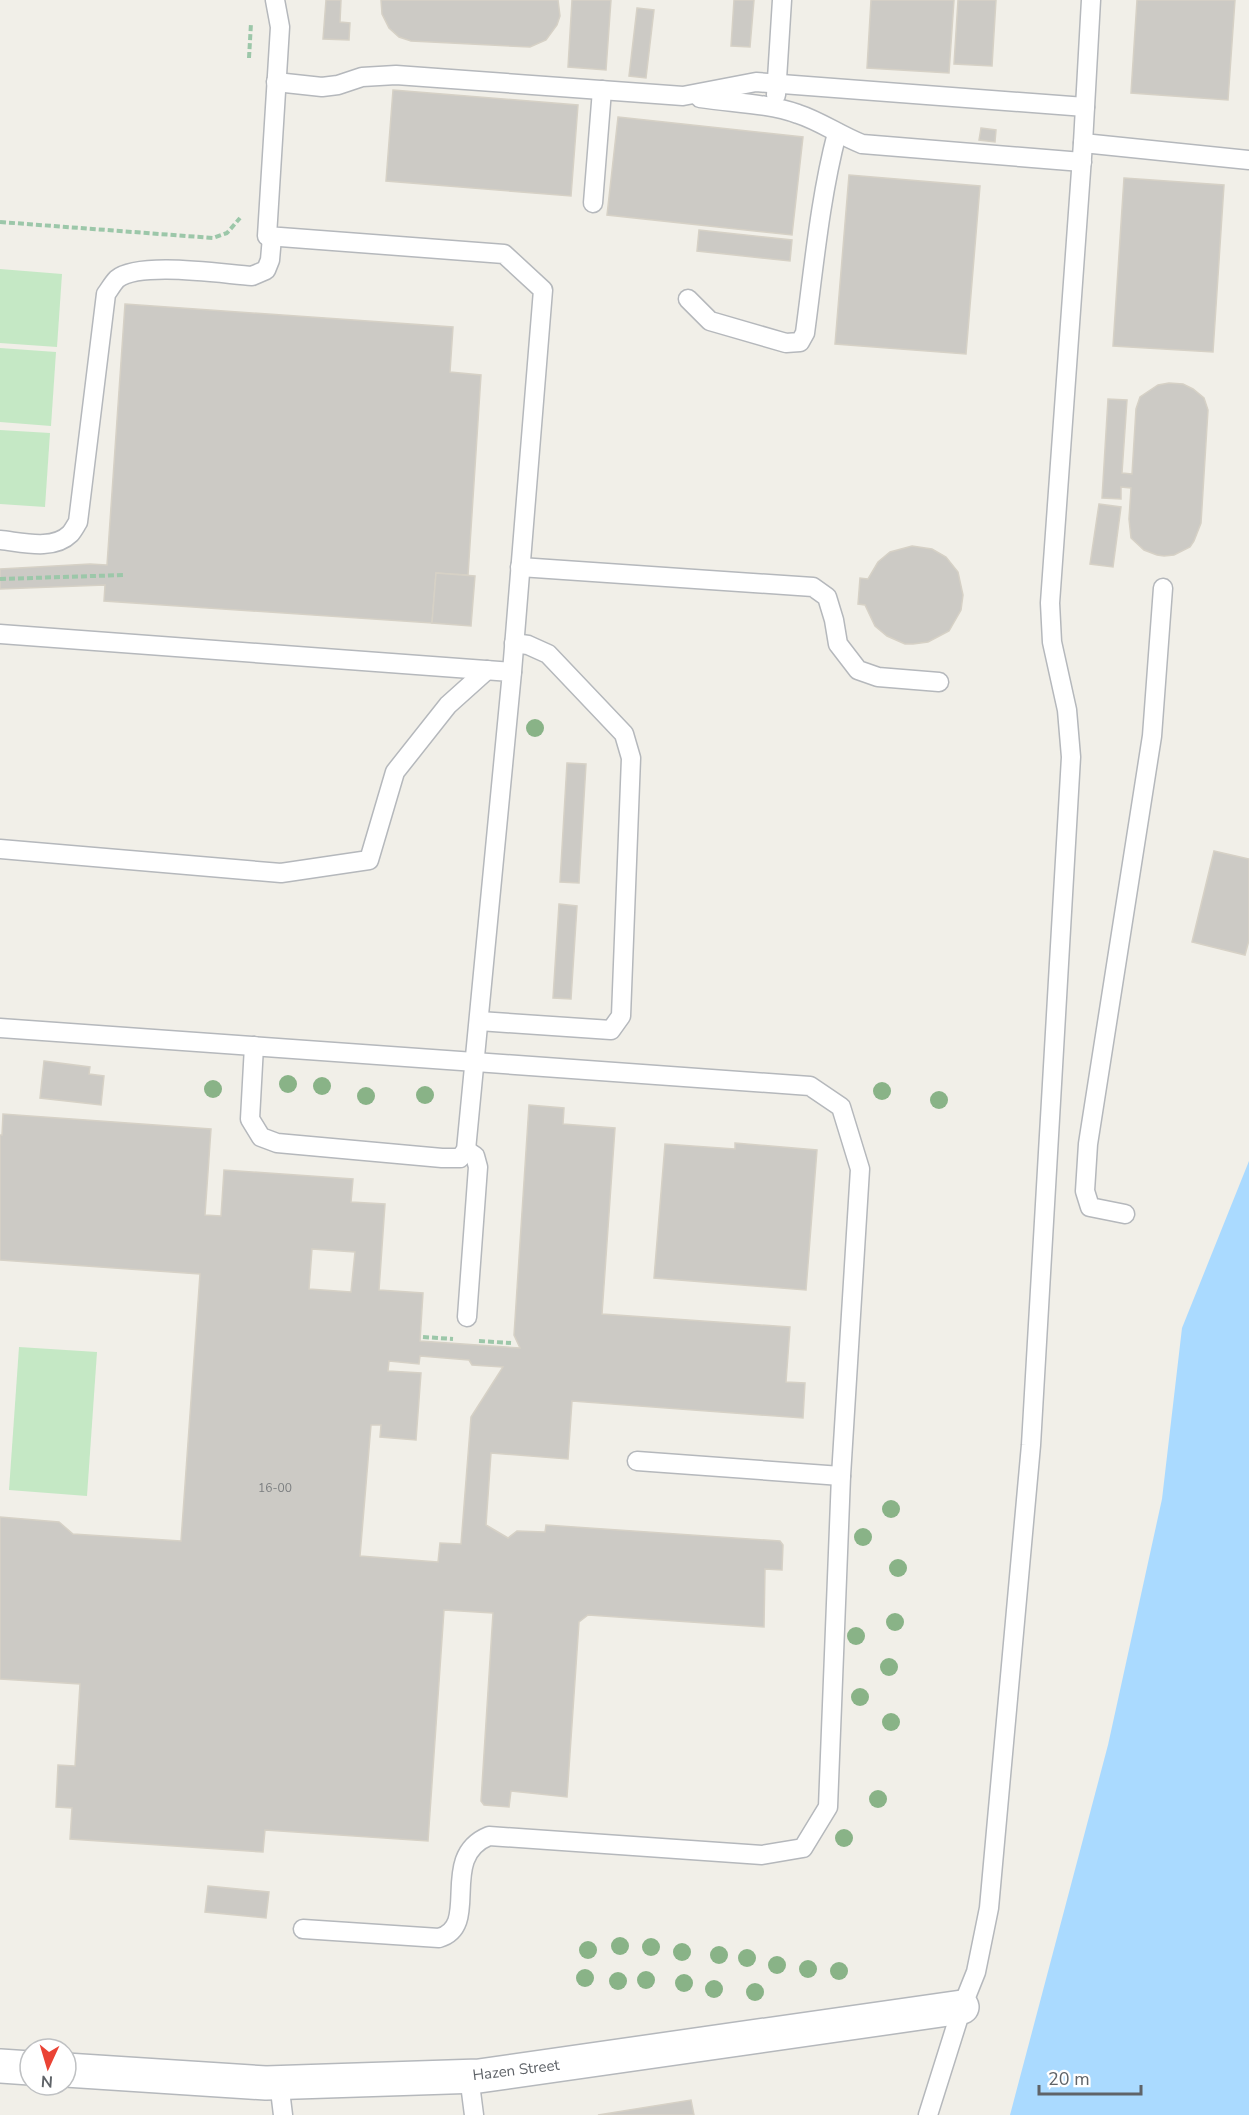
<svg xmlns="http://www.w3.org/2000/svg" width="1249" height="2115" font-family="'Nunito Sans',sans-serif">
<rect width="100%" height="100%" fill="#f1efe8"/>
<g fill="#c5e8c5">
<polygon points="0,269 62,274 57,347 0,343"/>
<polygon points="0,348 56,352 51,426 0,422"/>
<polygon points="0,430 50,433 45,507 0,504"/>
<polygon points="19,1347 97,1352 87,1496 9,1490"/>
</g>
<polygon fill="#aadaff" points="1249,1161 1249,2115 1010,2115 1108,1745 1162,1499 1182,1328"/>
<g fill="#cccac5" stroke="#d6d1c6" stroke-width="1.5" fill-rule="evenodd">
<polygon points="326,0 341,0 340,22 350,23 349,40 323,39"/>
<polygon points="381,0 558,0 560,16 557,25 546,40 530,47 411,41 399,37 389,28 382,14"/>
<polygon points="572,0 611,0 606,70 568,67"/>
<polygon points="734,0 754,0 750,47 731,46"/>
<polygon points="871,0 954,0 949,73 867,68"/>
<polygon points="958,0 996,0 992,66 954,64"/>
<polygon points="1137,0 1235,0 1228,100 1131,93"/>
<polygon points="637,8 654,10 646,78 629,76"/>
<polygon points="393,90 578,105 571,196 386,181"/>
<polygon points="618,117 803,137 792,235 607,215"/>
<polygon points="981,128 996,130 995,142 979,140"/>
<polygon points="849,175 980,186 966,354 835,344"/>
<polygon points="1124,178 1224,185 1213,352 1113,346"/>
<polygon points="699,230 792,240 790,261 697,251"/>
<polygon points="125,304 453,327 450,372 481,375 468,575 436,573 432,623 104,601 105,585 0,589 0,569 90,564 107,565"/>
<polygon points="1169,383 1183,384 1193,389 1204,398 1208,410 1201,523 1194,541 1190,547 1174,555 1164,556 1157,555 1144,550 1131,538 1129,519 1131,488 1121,487 1121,499 1102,498 1108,399 1127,400 1122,473 1132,474 1136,409 1140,397 1158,385"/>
<polygon points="1099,504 1121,507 1113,567 1090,564"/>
<polygon points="912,546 932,549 946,557 958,572 963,595 961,610 949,631 928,642 913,644 905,644 887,636 875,626 865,605 858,604 860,578 868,579 878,562 890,552"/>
<polygon points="436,573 475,576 471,626 432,623"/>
<polygon points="567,763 586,764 579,883 560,882"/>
<polygon points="1214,851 1249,859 1249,940 1245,955 1192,942"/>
<polygon points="559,904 577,906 571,999 553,998"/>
<polygon points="44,1061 90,1067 89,1074 104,1076 101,1105 40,1098"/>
<path d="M529 1105 564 1108 563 1124 615 1128 602 1314 790 1327 786 1382 805 1383 803 1418 572 1401 568 1459 491 1453 486 1525 508 1538 517 1531 545 1532 546 1525 780 1541 783 1545 782 1570 765 1569 764 1627 588 1615 579 1622 567 1797 511 1791 509 1807 484 1805 481 1801 493 1613 444 1610 428 1841 265 1830 263 1852 70 1839 72 1808 56 1807 58 1765 75 1766 80 1684 0 1679V1517L59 1522 73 1534 181 1541 200 1274 0 1260V1135H2L3 1114 211 1129 205 1215 221 1216 224 1170 353 1179 351 1202 385 1204 379 1290 423 1293 420 1341 520 1348 514 1335ZM312 1249 355 1252 351 1292 309 1289ZM420 1356 469 1360 472 1365 503 1367 471 1417 461 1544 440 1543 438 1562 360 1556 371 1425H381L380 1437 416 1440 421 1373 388 1371 389 1361 419 1364Z"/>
<polygon points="735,1143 817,1150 806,1290 654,1278 665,1144 735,1149"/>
<polygon points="208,1886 269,1892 266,1918 205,1912"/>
<polygon points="691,2100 694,2115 598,2115"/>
</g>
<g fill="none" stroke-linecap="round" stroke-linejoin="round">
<g stroke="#b5b8bc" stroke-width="21">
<g id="service">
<polyline points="275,0 280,27 267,236 504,254 543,290 512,672"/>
<polyline points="276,82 322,87 338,85 362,77 396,75 683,96 756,82 1085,107"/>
<polyline points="776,95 782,0"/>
<path d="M700 98C732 103 767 103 798 114 820 121 839 135 862 144L1082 162"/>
<polyline points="1083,143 1249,160"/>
<polyline points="593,203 602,90"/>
<path d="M688 299 710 321 786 343 800 342 805 333C814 266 820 198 837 133"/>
<path d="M0 540C21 542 53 551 70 534 73 531 76 525 78 522L106 294C109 290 113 283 117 279 140 261 222 274 252 276L266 270 270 260 272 237"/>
<polyline points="520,567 813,587 827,597 834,620 838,644 858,670 878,677 939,682"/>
<polyline points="0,634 512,672 466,1150 460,1158 442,1158 277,1143 261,1137 250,1119 254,1046"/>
<polyline points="0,849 281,873 369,860 395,772 448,705 487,670"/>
<polyline points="479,1021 611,1030 621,1016 631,758 624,734 548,654 528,645 514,643"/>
<path d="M0 1028 810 1086 841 1107 860 1169 841 1476 828 1807 803 1848 762 1855 489 1836C437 1857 482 1926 439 1938L303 1929"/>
<polyline points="466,1150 475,1156 478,1167 467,1317"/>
<polyline points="1125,1214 1090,1207 1085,1191 1088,1144 1152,736 1163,588"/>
<polyline points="637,1461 841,1476"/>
<polyline points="469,2076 474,2115"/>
<polyline points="279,2082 283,2115"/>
<polyline points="928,2115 962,2007 976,1972 989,1908 1031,1445 1071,757 1067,710 1052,642 1050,603 1083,143 1091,0"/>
</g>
</g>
<g stroke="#b5b8bc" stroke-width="36">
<g id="minor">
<polyline points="0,2066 30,2068"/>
<polyline points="66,2070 266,2083 479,2076 962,2007"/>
</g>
</g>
<g stroke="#9cc7a9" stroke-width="4" stroke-dasharray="6 3" stroke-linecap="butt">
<polyline points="249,58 251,23"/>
<polyline points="0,222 213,238 227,233 240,218"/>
<polyline points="0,579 125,575"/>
<polyline points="423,1337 453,1339"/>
<polyline points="479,1341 511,1343"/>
</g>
<use href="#service" stroke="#fff" stroke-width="18"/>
<use href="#minor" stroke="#fff" stroke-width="33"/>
</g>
<g fill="#89b387">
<circle cx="535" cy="728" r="9"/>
<circle cx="288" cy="1084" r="9"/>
<circle cx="322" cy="1086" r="9"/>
<circle cx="213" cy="1089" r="9"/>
<circle cx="882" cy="1091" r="9"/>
<circle cx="425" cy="1095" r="9"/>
<circle cx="366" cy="1096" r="9"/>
<circle cx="939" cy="1100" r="9"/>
<circle cx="891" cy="1509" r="9"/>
<circle cx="863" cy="1537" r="9"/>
<circle cx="898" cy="1568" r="9"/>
<circle cx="895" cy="1622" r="9"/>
<circle cx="856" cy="1636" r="9"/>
<circle cx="889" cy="1667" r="9"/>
<circle cx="860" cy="1697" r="9"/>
<circle cx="891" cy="1722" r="9"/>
<circle cx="878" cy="1799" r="9"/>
<circle cx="844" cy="1838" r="9"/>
<circle cx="620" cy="1946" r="9"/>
<circle cx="651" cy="1947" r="9"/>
<circle cx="588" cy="1950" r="9"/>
<circle cx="682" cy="1952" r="9"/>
<circle cx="719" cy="1955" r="9"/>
<circle cx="747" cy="1958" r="9"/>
<circle cx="777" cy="1965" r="9"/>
<circle cx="808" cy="1969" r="9"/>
<circle cx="839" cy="1971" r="9"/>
<circle cx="585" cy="1978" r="9"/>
<circle cx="646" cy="1980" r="9"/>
<circle cx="618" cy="1981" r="9"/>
<circle cx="684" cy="1983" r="9"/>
<circle cx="714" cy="1989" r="9"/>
<circle cx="755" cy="1992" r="9"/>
</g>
<g text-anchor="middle" stroke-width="5" stroke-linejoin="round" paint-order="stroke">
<g font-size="12" fill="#7a7d7f">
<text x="275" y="1492">16-00</text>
</g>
<g font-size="15" fill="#5f6368" stroke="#fff">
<text transform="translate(516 2070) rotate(-7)" y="5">Hazen Street</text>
</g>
</g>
<g transform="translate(48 2067) rotate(184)"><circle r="28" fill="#ffffff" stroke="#bfc1c3" stroke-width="1.5"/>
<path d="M0-4.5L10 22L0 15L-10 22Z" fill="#ea4335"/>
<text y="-9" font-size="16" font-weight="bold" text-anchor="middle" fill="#5f6368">N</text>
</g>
<path d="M1039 2085v9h102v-9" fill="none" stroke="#5f6368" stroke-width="3"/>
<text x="1048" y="2085" font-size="18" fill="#5f6368" stroke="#ffffff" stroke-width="4.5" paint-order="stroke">20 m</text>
</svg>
